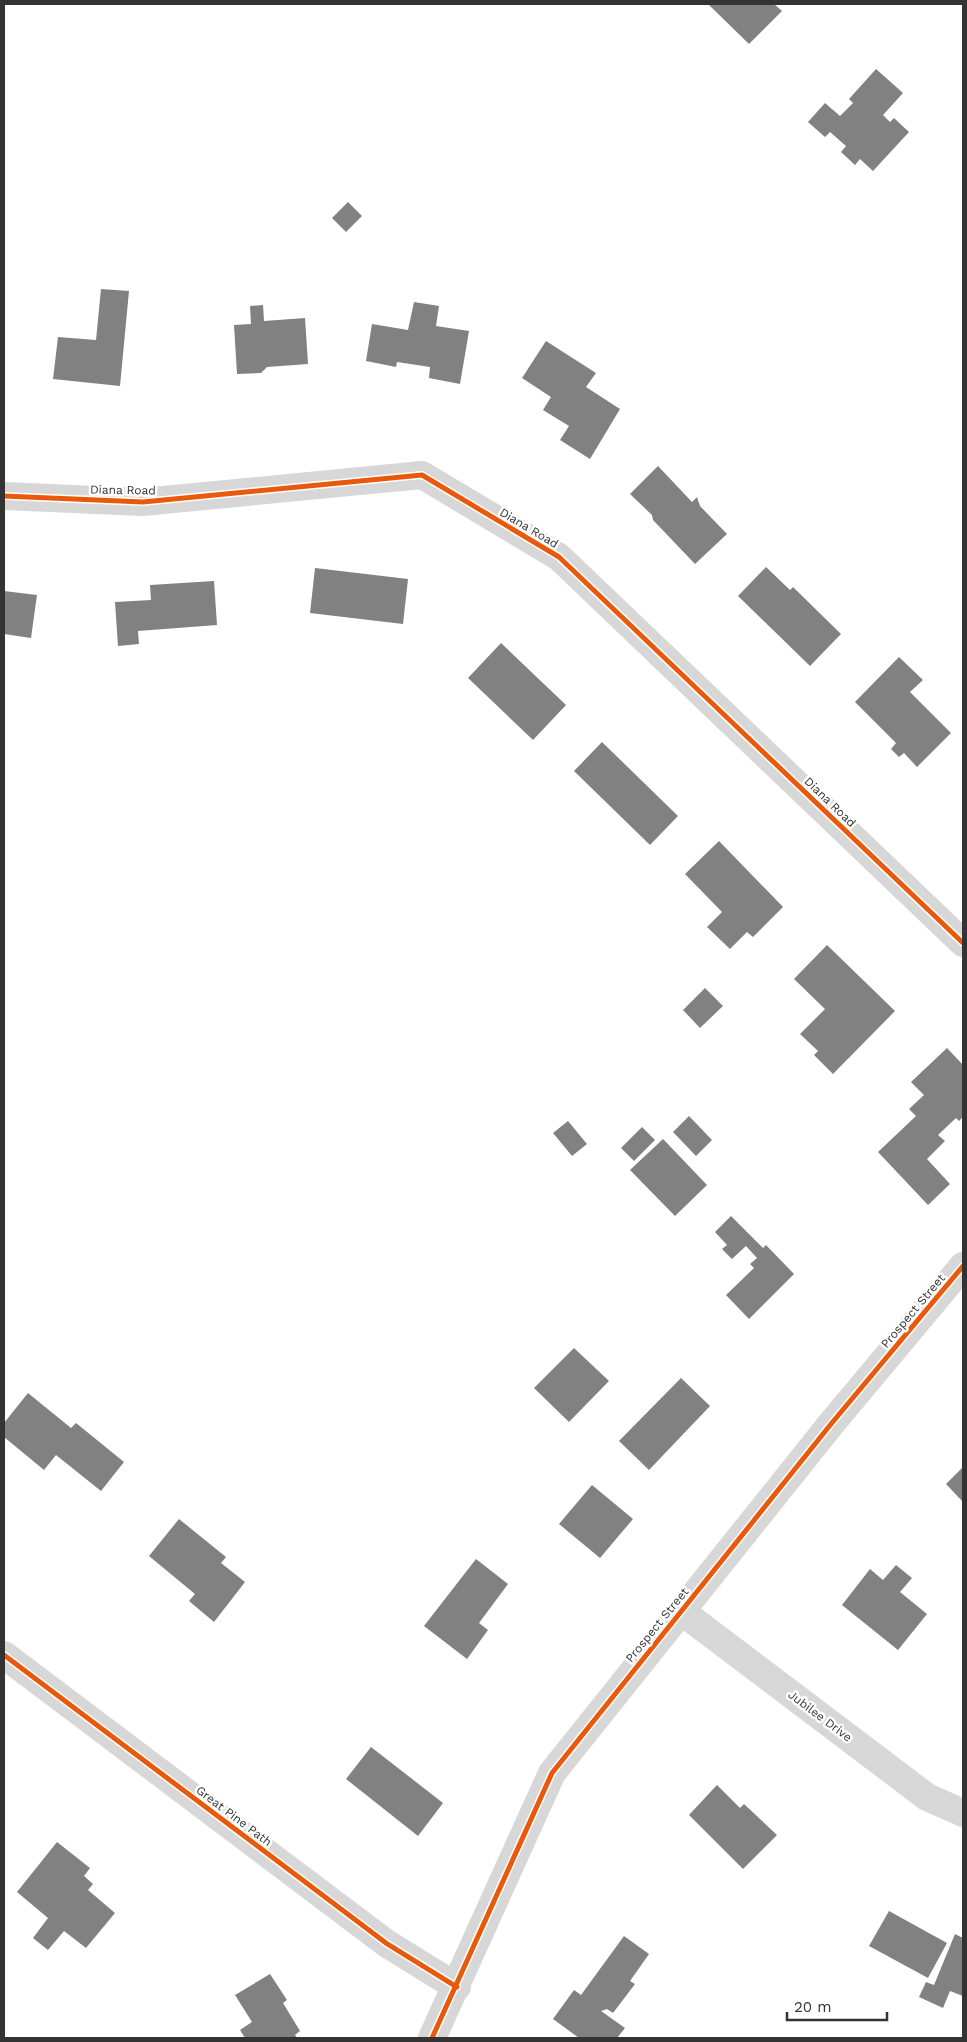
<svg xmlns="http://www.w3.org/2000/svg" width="967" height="2042" font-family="'Work Sans',sans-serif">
<rect width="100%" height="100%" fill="#fff"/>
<g fill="#818181">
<polygon points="708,4 774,4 782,11 749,44"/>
<polygon points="876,69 903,93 883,115 890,122 894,118 909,132 873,171 860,159 855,165 841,152 846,146 830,132 825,137 808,122 825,103 840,116 853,103 849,99"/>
<polygon points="348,202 362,216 346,232 332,218"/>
<polygon points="101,289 129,291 120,386 53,379 58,337 96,340"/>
<polygon points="414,302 439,306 436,326 469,331 460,384 429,378 430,367 397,362 396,367 366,361 372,324 408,330"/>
<polygon points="263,305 264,321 305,318 308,364 267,367 261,373 237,374 234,325 251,324 250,306"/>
<polygon points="546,341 596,373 586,387 620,409 590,459 560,440 569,426 543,410 551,397 522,378"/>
<polygon points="658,466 692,502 697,497 700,506 727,534 695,564 653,520 652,515 630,494"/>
<polygon points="766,567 790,590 793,587 841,634 810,666 738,596"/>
<polygon points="315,568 408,579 403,624 310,613"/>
<polygon points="214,581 217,625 138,631 139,644 118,646 115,602 151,600 150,585"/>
<polygon points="4,591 37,595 31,638 4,634"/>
<polygon points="501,643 566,705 533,740 468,678"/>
<polygon points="899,657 923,680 910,692 951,733 917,767 904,753 899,757 891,749 896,743 855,702"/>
<polygon points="602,742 678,816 650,845 574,771"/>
<polygon points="719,841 783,907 753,937 747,932 730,949 707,927 722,912 685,874"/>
<polygon points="827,945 895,1011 833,1074 814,1055 818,1051 800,1034 825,1009 794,979"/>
<polygon points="705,988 723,1006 700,1028 683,1010"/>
<polygon points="947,1048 963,1065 963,1117 959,1121 956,1118 938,1135 945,1141 927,1159 950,1184 928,1205 878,1152 916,1116 909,1109 924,1095 911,1082"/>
<polygon points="689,1116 712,1140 696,1156 673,1132"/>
<polygon points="568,1121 587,1144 572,1156 553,1133"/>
<polygon points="642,1127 655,1140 634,1161 621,1148"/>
<polygon points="663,1139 707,1185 675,1216 630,1170"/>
<polygon points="731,1216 763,1248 766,1245 794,1274 749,1319 726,1295 754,1268 750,1264 757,1258 746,1246 732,1259 722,1249 727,1245 715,1232"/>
<polygon points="574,1348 609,1381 569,1422 534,1388"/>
<polygon points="681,1378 710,1406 649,1470 619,1441"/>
<polygon points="28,1393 71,1428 76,1423 124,1462 101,1491 56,1455 44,1470 4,1437 4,1423"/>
<polygon points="963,1467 963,1502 946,1484"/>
<polygon points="592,1485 633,1519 600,1558 559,1524"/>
<polygon points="179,1519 226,1557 221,1563 245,1582 214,1622 189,1601 195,1594 149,1556"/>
<polygon points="476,1559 508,1584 479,1623 488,1630 467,1659 424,1626"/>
<polygon points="896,1565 912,1578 900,1592 927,1614 898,1650 842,1605 870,1569 883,1580"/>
<polygon points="371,1747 443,1803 418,1836 346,1779"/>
<polygon points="717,1785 740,1808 744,1804 777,1835 743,1869 689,1815"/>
<polygon points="57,1842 90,1868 84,1876 93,1884 88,1890 115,1913 86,1948 64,1931 48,1950 33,1938 48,1918 17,1892"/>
<polygon points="889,1911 947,1943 928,1978 869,1946"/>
<polygon points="955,1934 963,1938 963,1996 950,1991 943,2008 919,1997 926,1982 934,1985"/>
<polygon points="624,1936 649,1954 630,1981 635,1984 613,2013 607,2009 601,2011 625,2028 617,2038 579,2038 553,2019 574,1990 581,1995"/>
<polygon points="270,1974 287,2000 283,2003 300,2031 295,2035 297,2038 245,2038 240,2030 252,2022 235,1995"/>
</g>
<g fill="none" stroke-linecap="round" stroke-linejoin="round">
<g stroke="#d7d7d7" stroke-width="28">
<polyline points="4,496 143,502 422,475 559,557 963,943"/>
<polyline points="681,1611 927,1797 963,1813"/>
<polyline points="4,1655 386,1943 457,1987"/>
<polyline points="432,2038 552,1773 831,1424 963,1266"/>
</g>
<g stroke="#fff" stroke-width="8">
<g id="cycleway">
<polyline points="4,496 143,502 422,475 559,557 963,943"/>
<polyline points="4,1655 386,1943 457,1987"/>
<polyline points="432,2038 552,1773 831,1424 963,1266"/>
</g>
</g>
<use href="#cycleway" stroke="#e8590c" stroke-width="5"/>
</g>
<g text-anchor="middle" stroke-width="5" stroke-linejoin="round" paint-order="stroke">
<g font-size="12" fill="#333" stroke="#fff">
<text transform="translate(123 490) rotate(1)" y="4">Diana Road</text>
<text transform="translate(529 528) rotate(31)" y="4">Diana Road</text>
<text transform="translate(830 802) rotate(44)" y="4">Diana Road</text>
<text transform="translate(913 1311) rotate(-50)" y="4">Prospect Street</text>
<text transform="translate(657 1625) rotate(-51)" y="4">Prospect Street</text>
<text transform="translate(820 1716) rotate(37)" y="4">Jubilee Drive</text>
<text transform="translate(234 1816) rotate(37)" y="4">Great Pine Path</text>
</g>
</g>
<rect width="967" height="2042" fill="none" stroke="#333333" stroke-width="10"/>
<path d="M787 2012v8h100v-8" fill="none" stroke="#333333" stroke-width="2.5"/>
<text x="794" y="2012" font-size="15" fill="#333333" stroke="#ffffff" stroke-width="4" paint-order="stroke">20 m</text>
</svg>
